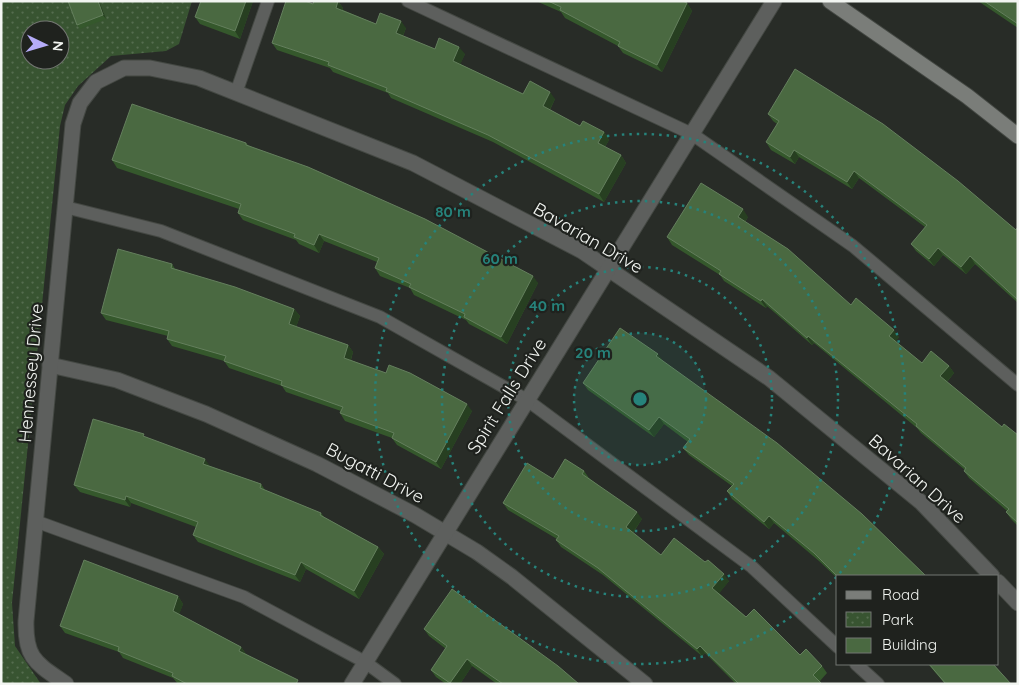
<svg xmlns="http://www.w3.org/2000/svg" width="1019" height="685" font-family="Quicksand,sans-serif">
<defs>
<pattern id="park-dots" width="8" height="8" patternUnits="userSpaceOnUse" patternTransform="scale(1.25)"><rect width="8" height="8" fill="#385431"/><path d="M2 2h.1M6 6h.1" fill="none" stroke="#556d4f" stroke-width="1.8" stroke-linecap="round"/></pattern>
</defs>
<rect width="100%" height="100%" fill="#282c27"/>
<path fill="url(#park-dots)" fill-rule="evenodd" d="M1 1H192L179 44 166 51 111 56 78 86 65 105 60 126 12 603 15 646 41 684H1ZM30 30H60V60H30Z"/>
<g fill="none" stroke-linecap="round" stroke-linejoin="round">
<g stroke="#444843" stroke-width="14">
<g id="lane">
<polyline points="408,1 692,134 853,246 1018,385"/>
<polyline points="236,93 268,1"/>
<polyline points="65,207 161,231 380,317 527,400 752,567 838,647"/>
<polyline points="35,521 244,597 365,662 395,684"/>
<polyline points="856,664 878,684"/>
</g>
</g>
<g stroke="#444843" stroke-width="17">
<g id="street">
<polyline points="50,365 117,380 206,414 317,464 415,515 477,552 512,577 645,684"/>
<polyline points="998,582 1018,603"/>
<path d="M66 684C36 663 25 659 26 621L73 124 80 103 96 82 124 68H150L199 78 413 163 582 251 769 378 922 503 992 576"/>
<polyline points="352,684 774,1"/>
</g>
</g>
<g stroke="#444843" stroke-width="17">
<polyline id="secondary" points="830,1 967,96 1018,136"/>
</g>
<use href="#lane" stroke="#5d5f5d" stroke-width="12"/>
<use href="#street" stroke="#5d5f5d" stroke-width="15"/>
<use href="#secondary" stroke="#7a7d79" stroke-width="15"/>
</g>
<g fill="#35582c">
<polygon points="68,1 99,1 106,19 80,29 77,25"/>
<polygon points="201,1 253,1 240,39 200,24 195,17"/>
<polygon points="338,1 343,8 343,10 376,24 406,28 403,36 435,49 465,54 460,64 523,94 555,99 550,110 580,126 604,132 609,140 605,147 621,155 626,163 604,202 493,142 391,98 388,93 333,72 330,68 277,50 272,43 313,4"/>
<polygon points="536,1 683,1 687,3 692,11 662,72 623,53 618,46 565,18 561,12"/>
<polygon points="978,1 1018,1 1018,28"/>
<polygon points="768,114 1016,230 1018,228 1018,303 975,264 966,274 943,255 934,266 916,251 911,244 925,227 859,178 852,189 799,157 795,164 771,150 766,142 777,124 773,121"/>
<polygon points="246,143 248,145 538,283 507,344 469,324 466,320 414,295 410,288 380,276 375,268 377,262 324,241 319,253 299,244 296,240 243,220 238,213 239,209 117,168 112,160"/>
<polygon points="748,217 745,222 851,305 899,337 895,342 922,363 949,366 954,373 947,382 1002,427 1018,435 1018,526 1011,519 1006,512 1007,511 969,478 964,471 965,470 921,433 917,428 814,343 812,345 767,306 766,308 724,281 720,275 672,245 667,237"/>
<polygon points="172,264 175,269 294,309 300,316 296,327 348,345 353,352 351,360 472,411 441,469 397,445 392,438 345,421 340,413 341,411 286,392 282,386 229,368 224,361 172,346 167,339 168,336 106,320 101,313"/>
<polygon points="663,361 838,576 838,579 819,561 774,523 769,529 732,499 727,491 732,486 689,455 683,448 688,442 664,424 654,437 588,390 583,383"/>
<polygon points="146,437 210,466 261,484 265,490 321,513 324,517 378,547 384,554 359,599 306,569 300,582 198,542 193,535 196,527 131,503 130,507 80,492 74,485"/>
<polygon points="584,471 589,478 642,519 633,533 661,555 729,581 719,593 746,617 800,655 822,666 827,673 820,681 822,684 736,684 705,653 702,656 603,575 561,547 556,540 557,539 508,510 503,503 553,479"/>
<polygon points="178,596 183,604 179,614 241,647 246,654 300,684 178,684 173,678 123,658 119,652 65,633 60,626"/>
<polygon points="424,629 579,684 497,684 472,666 460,684 446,684 436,677 431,670 446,649 429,636"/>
<polygon points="928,664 993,664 1011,684 945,684"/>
</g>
<g fill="#273f21">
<polygon points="98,1 99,1 106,19 103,15"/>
<polygon points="246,1 253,1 240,39 235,31"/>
<polygon points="338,1 343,8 341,15 336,8"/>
<polygon points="687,3 692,11 662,72 657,65"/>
<polygon points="401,21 406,28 401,40 396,33"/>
<polygon points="459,47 465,54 458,69 453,61"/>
<polygon points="550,92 555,99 548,113 543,106"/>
<polygon points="604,132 609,140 603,150 598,143"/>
<polygon points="794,150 799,157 795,164 790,157"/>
<polygon points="621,155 626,163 604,202 599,194"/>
<polygon points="854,171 859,178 852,189 847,182"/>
<polygon points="743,209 748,217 743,224 738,217"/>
<polygon points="319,234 324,241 319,253 314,245"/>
<polygon points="938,248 943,255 934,266 929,259"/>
<polygon points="970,256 975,264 966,274 961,267"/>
<polygon points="533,276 538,283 507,344 501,337"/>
<polygon points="762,299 767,306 766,308 761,301"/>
<polygon points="294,309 300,316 294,332 289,324"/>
<polygon points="894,330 899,337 894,344 889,336"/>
<polygon points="808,336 814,343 812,345 807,338"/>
<polygon points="348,345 353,352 349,365 344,358"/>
<polygon points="658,354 663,361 656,356"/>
<polygon points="949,366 954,373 945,384 940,376"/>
<polygon points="467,404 472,411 441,469 436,462"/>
<polygon points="659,417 664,424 654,437 649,430"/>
<polygon points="205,459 210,466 203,464"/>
<polygon points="126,496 131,503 130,507 125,500"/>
<polygon points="637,512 642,519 631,535 626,527"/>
<polygon points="769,516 774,523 769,529 764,522"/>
<polygon points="378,547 384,554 359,599 354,591"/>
<polygon points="301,562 306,569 300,582 295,575"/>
<polygon points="724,574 729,581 718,595 712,588"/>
<polygon points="178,596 183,604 178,618 173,611"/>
<polygon points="700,646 705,653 702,656 697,649"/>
<polygon points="241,647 246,654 239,651"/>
<polygon points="467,659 472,666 460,684 450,684 450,683"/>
</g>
<g fill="#4a6941" stroke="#647f5d">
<polygon points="68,1 98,1 103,15 77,25"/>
<polygon points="201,1 246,1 235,31 195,17"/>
<polygon points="286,1 305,1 313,4 314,1 338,1 336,8 376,24 380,13 401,21 396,33 435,49 439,38 459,47 453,61 523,94 530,81 550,92 543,106 580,126 583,121 604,132 598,143 621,155 599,194 488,135 386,91 387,88 328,65 329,62 272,43"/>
<polygon points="548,1 683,1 687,3 657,65 618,46 620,42 560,10 561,7"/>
<polygon points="984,1 1018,1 1018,24"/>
<polygon points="795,69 883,124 958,181 1016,230 1017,228 1018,228 1018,300 970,256 961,267 938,248 929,259 911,244 927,225 854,171 847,182 794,150 790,157 766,142 779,121 768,114"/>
<polygon points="132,104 246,143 246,145 308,167 425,219 533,276 501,337 464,317 465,314 409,287 411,284 375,268 379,258 319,234 314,245 294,237 295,234 238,213 241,204 112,160"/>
<polygon points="701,183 743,209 738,217 788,249 851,305 856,298 894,330 889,336 922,363 931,351 949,366 940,376 1002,427 1004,424 1018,435 1018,523 1006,512 1009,509 964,471 966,468 916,426 917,424 808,336 807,338 762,299 761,301 719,274 721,271 667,237"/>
<polygon points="118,249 172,264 171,268 235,287 294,309 289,324 348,345 344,358 386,373 389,365 410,373 467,404 436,462 392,438 394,433 340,413 343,407 281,385 282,381 224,361 226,356 167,339 169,331 101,313"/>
<polygon points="620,328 658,354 656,356 777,443 862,514 926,576 838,576 838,577 814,553 769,516 764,522 727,491 734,484 683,448 690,439 659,417 649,430 583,383"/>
<polygon points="93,419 144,434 143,436 205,459 203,464 261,484 260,488 321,513 320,515 378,547 354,591 301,562 295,575 193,535 198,522 126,496 125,500 74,485"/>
<polygon points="565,459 584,471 582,474 637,512 626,527 661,555 674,538 705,562 708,560 724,574 712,588 746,617 754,609 800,655 806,649 822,666 813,675 822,684 739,684 700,646 697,649 598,568 556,540 559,536 503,503 527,463 553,479"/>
<polygon points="84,560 178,596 173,611 241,647 239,651 298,680 296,684 187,684 172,676 173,673 118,651 119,647 60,626"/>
<polygon points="452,589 558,666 579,684 503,684 467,659 450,683 431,670 447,646 424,629"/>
<polygon points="929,664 993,664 1011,684 946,684"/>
</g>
<circle cx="640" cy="399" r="66" fill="#26837b" fill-opacity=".12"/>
<g fill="none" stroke="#26837b" stroke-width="2.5" stroke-dasharray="2.5 5">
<circle cx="640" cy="399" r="66"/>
<circle cx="640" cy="399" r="132"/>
<circle cx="640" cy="399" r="198"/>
<circle cx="640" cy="399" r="265"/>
</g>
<g text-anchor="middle" stroke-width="4.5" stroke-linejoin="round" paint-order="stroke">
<g font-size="18" fill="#f2f5f1" stroke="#1f221e">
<text transform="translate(588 238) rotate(30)" y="6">Bavarian Drive</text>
<text transform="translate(31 373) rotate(-85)" y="6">Hennessey Drive</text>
<text transform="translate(507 396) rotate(-58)" y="6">Spirit Falls Drive</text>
<text transform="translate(375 473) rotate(28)" y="6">Bugatti Drive</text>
<text transform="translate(917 479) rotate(42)" y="6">Bavarian Drive</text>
</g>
</g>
<circle cx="640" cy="399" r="8" fill="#26837b" stroke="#1f221e" stroke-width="2.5"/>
<g font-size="15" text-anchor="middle" font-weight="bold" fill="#26837b" stroke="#1f221e" stroke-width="4.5" stroke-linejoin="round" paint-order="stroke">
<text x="453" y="217">80 m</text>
<text x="500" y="264">60 m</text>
<text x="547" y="311">40 m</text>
<text x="593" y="358">20 m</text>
</g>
<rect width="1019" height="685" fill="none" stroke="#f2f5f1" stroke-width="5"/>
<rect x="836" y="575" width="162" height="90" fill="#1f221e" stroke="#737672"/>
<rect x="846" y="591" width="25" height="8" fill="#7a7d79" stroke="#737672"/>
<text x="882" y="600" font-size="15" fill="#f2f5f1">Road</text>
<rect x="846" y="612" width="25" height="15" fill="url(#park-dots)" stroke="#737672"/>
<text x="882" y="625" font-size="15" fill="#f2f5f1">Park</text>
<rect x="846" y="638" width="25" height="15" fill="#4a6941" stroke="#737672"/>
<text x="882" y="650" font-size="15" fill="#f2f5f1">Building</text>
<g transform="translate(45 45) rotate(95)"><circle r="24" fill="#1f221e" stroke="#737672"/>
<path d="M0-4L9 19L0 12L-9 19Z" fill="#b5acf8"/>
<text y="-8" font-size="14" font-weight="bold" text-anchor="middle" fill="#f2f5f1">N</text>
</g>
</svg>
